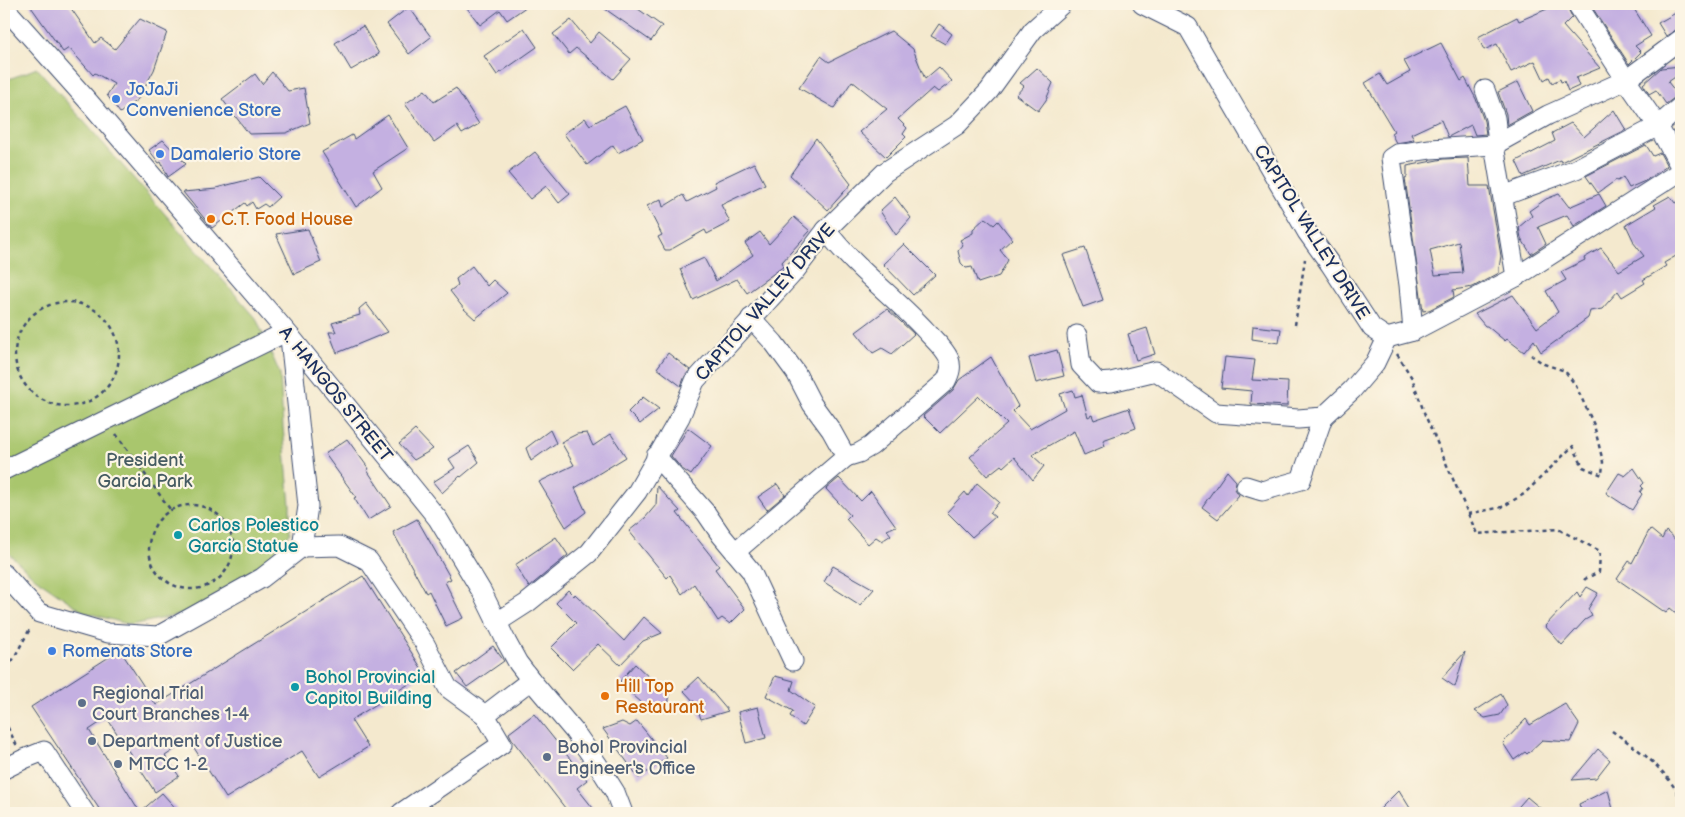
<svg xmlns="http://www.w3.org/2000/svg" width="1685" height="817" font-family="'Balsamiq Sans',sans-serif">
<rect width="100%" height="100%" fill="#fcf5e5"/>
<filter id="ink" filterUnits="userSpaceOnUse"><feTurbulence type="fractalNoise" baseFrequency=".02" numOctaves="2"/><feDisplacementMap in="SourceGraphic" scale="10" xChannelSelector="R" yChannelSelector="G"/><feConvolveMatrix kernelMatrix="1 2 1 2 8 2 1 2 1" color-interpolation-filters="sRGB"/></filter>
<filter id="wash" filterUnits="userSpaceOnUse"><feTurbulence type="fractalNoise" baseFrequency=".0096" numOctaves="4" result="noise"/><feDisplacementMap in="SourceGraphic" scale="20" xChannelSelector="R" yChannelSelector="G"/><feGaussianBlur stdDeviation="1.12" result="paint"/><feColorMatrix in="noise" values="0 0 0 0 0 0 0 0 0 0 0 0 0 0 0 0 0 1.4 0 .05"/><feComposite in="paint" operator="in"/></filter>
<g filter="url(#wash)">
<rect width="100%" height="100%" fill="#f4e9ce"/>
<polygon fill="#a9c66d" stroke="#627a66" points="37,68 256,318 280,374 283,427 290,505 290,534 269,558 193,612 131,625 84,612 35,578 4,549 4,81"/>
<g id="blocks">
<g fill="#c4b0e1" fill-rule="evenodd">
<polygon points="29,4 68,4 95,43 101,38 115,49 140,19 167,32 154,70 138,99 120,113 107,95 114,84 95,73 93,75 69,48 63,52"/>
<polygon points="464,4 530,4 507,20 500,10 480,25"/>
<polygon points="598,4 631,4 662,26 651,41"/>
<polygon points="1553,4 1566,4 1572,17 1563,26 1600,68 1576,78 1579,86 1568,91 1564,81 1561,82 1560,79 1552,83 1549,77 1544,80 1535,61 1511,72 1497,44 1484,50 1478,37 1517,17 1519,21 1547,9 1546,7"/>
<polygon points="1590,4 1631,4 1651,36 1635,46 1641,52 1629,64"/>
<polygon points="409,7 431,37 409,54 387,24"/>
<polygon points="1681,10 1681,27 1666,36 1658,23"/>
<polygon points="571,20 590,43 599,32 631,59 613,79 576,48 569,54 553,34"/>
<polygon points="939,24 952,34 945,44 931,36"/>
<polygon points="363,26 379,54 351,70 335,43"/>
<polygon points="524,28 537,47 497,75 484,56"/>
<polygon points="891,31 913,49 925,79 939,67 952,81 938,92 933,88 898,119 907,128 903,134 906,137 886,157 859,132 887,109 852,81 834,108 799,88 821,56 829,62"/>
<polygon points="1441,43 1461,81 1465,78 1476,99 1484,121 1486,134 1475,135 1471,125 1448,137 1441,120 1411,134 1414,140 1396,143 1391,133 1394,131 1365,83 1380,74 1387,85 1410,72 1404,61"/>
<polygon points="1681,66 1681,73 1668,82 1678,95 1666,104 1656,90 1649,94 1643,84 1661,68"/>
<polygon points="1037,68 1053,83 1046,100 1038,111 1016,95 1024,86 1020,83"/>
<polygon points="272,72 288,91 304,88 310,123 286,133 249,134 222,99 255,74 262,84"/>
<polygon points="1518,82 1532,111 1507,125 1506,114 1498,92"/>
<polygon points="456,88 479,124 462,134 457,126 434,142 405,104 425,90 434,102"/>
<polygon points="625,106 643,139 618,153 613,145 587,165 564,134 585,118 590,125"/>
<polygon points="1614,110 1626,130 1561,162 1560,160 1523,176 1516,161 1555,141 1552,133 1571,123 1584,137"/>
<polygon points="388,115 408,148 373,171 382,187 356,207 322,152 352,135 354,139"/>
<polygon points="816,138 851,184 828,210 790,175"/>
<polygon points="163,140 186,164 168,177 161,162 159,163 149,150"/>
<polygon points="1646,145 1653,156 1660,153 1667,166 1645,181 1629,188 1623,177 1618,181 1616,180 1598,193 1586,176"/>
<polygon points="535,152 570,194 559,203 546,186 530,199 508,173"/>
<path d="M1468 158 1470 186H1489L1501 256 1499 268V273L1473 287 1453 290 1454 297 1429 310 1423 311 1405 178 1407 177V166L1443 159ZM1459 242 1463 273 1435 275 1430 250Z"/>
<polygon points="754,163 765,184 721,205 730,222 707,234 705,230 670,250 665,250 658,237 662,235 647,206 661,199 663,207 683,195 687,202 716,187 714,182"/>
<polygon points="259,177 279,197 268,207 264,204 256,209 252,202 247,206 245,203 212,228 183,192 217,189 216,188"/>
<polygon points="1559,194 1569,207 1599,194 1606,206 1574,226 1567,215 1538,227 1546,244 1531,254 1521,238 1519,227 1532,216 1529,211 1546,199"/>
<polygon points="1670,196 1675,203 1681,200 1681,253 1664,263 1666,266 1643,280 1645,283 1622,297 1618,291 1602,309 1590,311 1588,318 1541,352 1534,340 1524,352 1507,339 1505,341 1487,326 1485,326 1475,314 1513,295 1537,328 1558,312 1546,291 1566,280 1561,272 1585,260 1584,258 1601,248 1619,271 1644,256 1633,242 1634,242 1626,225 1656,207 1654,205"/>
<polygon points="895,197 911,218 896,235 880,211"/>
<polygon points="794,217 810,231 782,262 784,266 747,293 737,279 693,300 680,269 704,258 716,281 753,255 745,243 760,232 769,244"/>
<polygon points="985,218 994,225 998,221 1012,239 1000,250 1008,260 999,276 978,283 972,267 966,268 961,263 958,251 963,245 960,240 973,233 973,229"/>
<polygon points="308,229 321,262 294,274 276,234"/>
<polygon points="904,244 935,275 913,295 883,264"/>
<polygon points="1085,248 1103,300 1083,307 1063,255"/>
<polygon points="472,266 487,286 493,280 507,293 475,319 464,309 450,291 458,285 456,279"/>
<polygon points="366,303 388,332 337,353 329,332 336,332 332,323 360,315 359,309"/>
<polygon points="887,309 914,334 892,354 882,348 873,353 856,332"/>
<polygon points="1253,326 1281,329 1279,343 1252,339"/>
<polygon points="1147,328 1155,354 1136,360 1128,334"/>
<polygon points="1057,350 1064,376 1036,383 1029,358"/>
<polygon points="668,353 690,370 685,376 681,386 657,368"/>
<polygon points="991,357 1018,406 1013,411 1030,429 1065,409 1060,394 1073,390 1075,397 1082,395 1088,417 1092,415 1094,420 1129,408 1136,428 1103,440 1105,446 1084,455 1074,431 1032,455 1044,466 1033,480 1014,457 1003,467 1001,465 987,476 970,457 1007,424 979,396 940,433 923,416 953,390 959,380"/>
<polygon points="1225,357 1255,360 1252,380 1288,382 1287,406 1251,404 1252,391 1221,388"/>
<polygon points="643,397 659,409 640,424 628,412"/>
<polygon points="688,428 712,446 691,475 682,469 671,456"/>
<polygon points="415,430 433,449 414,460 399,444"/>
<polygon points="550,430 556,443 531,461 526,448"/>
<polygon points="587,433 593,446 611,434 626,457 575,488 586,512 566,527 539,482 574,465 561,442 577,434"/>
<polygon points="347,439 369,469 367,470 391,506 368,520 354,498 356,497 325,454"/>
<polygon points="469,446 479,462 461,477 460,476 442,493 433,482 455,468 449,459"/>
<polygon points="1634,468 1644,483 1641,486 1643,488 1640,492 1642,494 1632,510 1606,493 1619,473 1625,476"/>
<polygon points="1227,471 1236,481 1235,489 1239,495 1218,519 1202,507"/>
<polygon points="839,478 861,501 871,491 896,526 887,530 891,535 882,541 876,537 868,544 846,519 850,515 826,489"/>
<polygon points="977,483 999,502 990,513 995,517 972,537 947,512 965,492 968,496"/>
<polygon points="777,484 785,495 767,510 758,497"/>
<polygon points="657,486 680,511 677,513 719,566 715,569 745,609 730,624 722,618 718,621 694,584 682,594 670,575 667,578 629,531 645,518 656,505"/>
<polygon points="417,519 451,579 445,582 463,618 446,626 429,591 426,593 393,532"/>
<polygon points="1650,529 1662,539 1666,531 1681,545 1681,617 1670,608 1666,613 1617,579 1629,561 1632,563"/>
<polygon points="556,537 568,555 529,587 515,565"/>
<polygon points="833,566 874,589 860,605 824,582"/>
<polygon points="363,576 425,674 351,720 368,747 319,777 302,751 226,798 189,740 165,756 179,776 155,792 107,718 89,730 140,812 162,793 180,813 102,813 31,707 120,650 156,705"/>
<polygon points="1587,587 1598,593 1588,609 1592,616 1585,620 1562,645 1545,626 1577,592 1580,597"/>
<polygon points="568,590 574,596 575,594 624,641 644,617 662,633 643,641 620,665 598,644 572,669 551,648 576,623 556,603"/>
<polygon points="493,646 504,661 467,687 456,673"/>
<polygon points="1465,652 1455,687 1442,678"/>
<polygon points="635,664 652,680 662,682 670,689 668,709 654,706 650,710 625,688 626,687 620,681"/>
<polygon points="775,676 794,681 791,690 815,707 803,726 790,716 793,711 766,696"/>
<polygon points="699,677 711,691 728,711 701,719 696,704 684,691"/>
<polygon points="1501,694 1507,705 1500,715 1485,718 1475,711"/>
<polygon points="1565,704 1579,724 1570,742 1542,740 1527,754 1525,752 1514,760 1503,743 1526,719 1530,725"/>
<polygon points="758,707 766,738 746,743 738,712"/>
<polygon points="534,714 587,780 577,788 597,813 569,813 513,741 509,733"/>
<polygon points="637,721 667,758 639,778 603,729 622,722 630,726"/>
<polygon points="1598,749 1610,760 1596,778 1572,780"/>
<polygon points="1399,790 1413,813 1376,813"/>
<polygon points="1608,790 1614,813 1582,813 1579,804"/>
<polygon points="1527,797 1546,813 1513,813"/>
</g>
</g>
</g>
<g filter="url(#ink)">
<use href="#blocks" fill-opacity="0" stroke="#3c4b6f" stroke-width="1"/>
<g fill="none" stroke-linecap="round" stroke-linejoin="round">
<g stroke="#3c4b6f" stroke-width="21">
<g id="minor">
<polyline points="1142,4 1188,27 1307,232 1330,264 1372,328 1387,338 1413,331 1516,277 1681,171"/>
<polyline points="1577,4 1626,80 1658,126 1681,168"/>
<polyline points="4,7 88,101 290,336 438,519 482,592 507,643 518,663 531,680 574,731 598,765 615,792 623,813"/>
<polyline points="1485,90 1495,118 1498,143"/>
<polyline points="1494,145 1516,277"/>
<polyline points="1503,196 1576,169 1658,126 1681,106"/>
<path d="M751 318 774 343 796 373 812 404 831 430 846 457 859 453 871 446 946 381C950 373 952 367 949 359 944 348 934 340 927 332 894 296 854 268 826 230"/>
<polyline points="1413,331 1409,285 1391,158 1397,154 1430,149 1494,145 1548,115 1626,80 1681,39"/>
<polyline points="1077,335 1081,365 1098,383 1111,382 1156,371 1216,413 1298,419 1323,417 1352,390 1375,363 1387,338"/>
<polyline points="656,456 706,513 721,535 751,571 793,661"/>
<polyline points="4,470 286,332"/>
<polyline points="1246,486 1262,491 1301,480 1323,417"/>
<polyline points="302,547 339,546 369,561 425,644 448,688 485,715"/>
<polyline points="735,552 846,457"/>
<polyline points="4,574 39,613 108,633 158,636 262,578 302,547 308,506 290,338"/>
<polyline points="496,623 527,603 589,553 637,492 680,417 695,381 795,271 826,230 885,172 957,125 989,91 1033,30 1062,4"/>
<polyline points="4,769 24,759 44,751 85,813"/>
<polyline points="401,813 502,744 485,715 531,680"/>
</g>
</g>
<g stroke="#3c4b6f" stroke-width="2.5" stroke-dasharray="4 4" stroke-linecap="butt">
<circle cx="67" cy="354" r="52"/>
<polyline points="1295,325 1305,259"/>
<polyline points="1397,354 1412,378 1425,415 1477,534 1558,529 1600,551 1599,572 1585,579 1583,583"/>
<polyline points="116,434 170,509"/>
<circle cx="191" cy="547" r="42"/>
<polyline points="1468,514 1502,507 1524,494 1573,446 1583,467 1602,475 1603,462 1594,425 1576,386 1565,371 1544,364 1531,355"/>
<polyline points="4,676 31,627"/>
<polyline points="4,720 17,746"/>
<path d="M1612 731C1638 749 1668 770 1681 800"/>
</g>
<use href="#minor" stroke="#fff" stroke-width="19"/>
</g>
</g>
<g fill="#3f7fe0" stroke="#fcf5e5" stroke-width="2">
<circle cx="116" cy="99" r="5"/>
<circle cx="160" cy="154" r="5"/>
<circle cx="52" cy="651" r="5"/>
</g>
<g fill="#e8710a" stroke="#fcf5e5" stroke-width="2">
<circle cx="211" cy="219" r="5"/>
<circle cx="605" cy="696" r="5"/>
</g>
<g fill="#0f9aa8" stroke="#fcf5e5" stroke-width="2">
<circle cx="178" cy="535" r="5"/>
<circle cx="295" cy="687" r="5"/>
</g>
<g fill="#5c6f8a" stroke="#fcf5e5" stroke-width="2">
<circle cx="82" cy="703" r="5"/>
<circle cx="92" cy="741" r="5"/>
<circle cx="547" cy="757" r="5"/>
<circle cx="118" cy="764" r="5"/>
</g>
<g text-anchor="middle" stroke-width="4.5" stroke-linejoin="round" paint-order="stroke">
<g font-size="18" fill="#366cbe" stroke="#fcf5e5" text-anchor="start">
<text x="126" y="95">JoJaJi<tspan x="126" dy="21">Convenience Store</tspan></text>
<text x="170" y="160">Damalerio Store</text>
<text x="62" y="657">Romenats Store</text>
</g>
<g font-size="18" fill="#c56008" stroke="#fcf5e5" text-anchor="start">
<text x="221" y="225">C.T. Food House</text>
<text x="615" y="692">Hill Top<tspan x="615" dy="21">Restaurant</tspan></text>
</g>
<g font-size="18" fill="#1b2f5e" stroke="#fcf5e5">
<text transform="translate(1312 232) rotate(58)" y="6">CAPITOL VALLEY DRIVE</text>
<text transform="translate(765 302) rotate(-49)" y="6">CAPITOL VALLEY DRIVE</text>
<text transform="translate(336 394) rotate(51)" y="6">A. HANGOS STREET</text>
</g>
<g font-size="18" fill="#465c62" stroke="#fcf5e5">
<text x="145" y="466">President<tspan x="145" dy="21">Garcia Park</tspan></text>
</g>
<g font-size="18" fill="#0d838f" stroke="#fcf5e5" text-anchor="start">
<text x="188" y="531">Carlos Polestico<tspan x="188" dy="21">Garcia Statue</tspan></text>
<text x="305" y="683">Bohol Provincial<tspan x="305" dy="21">Capitol Building</tspan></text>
</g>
<g font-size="18" fill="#4e5e75" stroke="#fcf5e5" text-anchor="start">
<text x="92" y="699">Regional Trial<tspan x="92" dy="21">Court Branches 1-4</tspan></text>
<text x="102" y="747">Department of Justice</text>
<text x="557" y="753">Bohol Provincial<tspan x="557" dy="21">Engineer's Office</tspan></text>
<text x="128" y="770">MTCC 1-2</text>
</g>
</g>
<rect width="1685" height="817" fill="none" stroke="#fcf5e5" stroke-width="20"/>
</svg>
